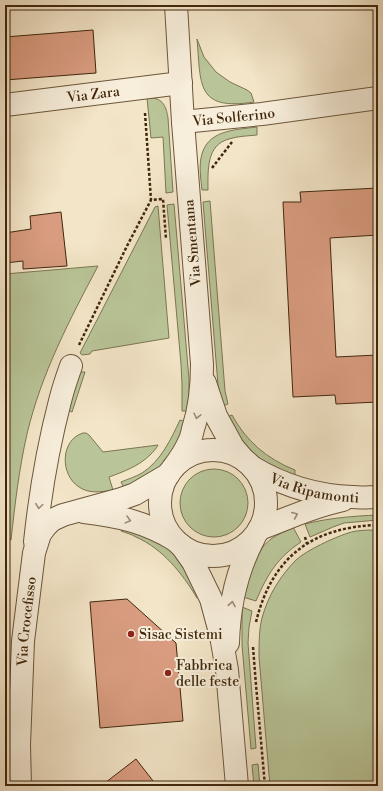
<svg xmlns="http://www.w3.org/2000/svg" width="383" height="791" font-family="'Libre Bodoni',serif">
<rect width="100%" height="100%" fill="#f3e5c8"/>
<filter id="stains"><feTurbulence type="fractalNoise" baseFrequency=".005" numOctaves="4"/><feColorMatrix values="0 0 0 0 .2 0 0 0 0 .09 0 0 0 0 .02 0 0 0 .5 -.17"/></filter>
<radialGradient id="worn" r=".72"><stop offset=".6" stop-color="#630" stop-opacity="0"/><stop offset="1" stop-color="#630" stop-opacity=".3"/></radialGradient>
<g fill="#b9c598" stroke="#7c7652">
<path d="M197 39 204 57 216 72 230 82 247 90 251 93 254 102C196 111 201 85 197 39Z"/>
<path d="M147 98C162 97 166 105 168 118L173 192 166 193 163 137 151 138Z"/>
<path d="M257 127V135C248 136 238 136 229 139 206 145 208 171 208 190H202C201 180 199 168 201 158 206 130 234 130 257 127Z"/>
<polygon points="210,201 225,391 228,404 223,406 218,385 203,202"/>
<polygon points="174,204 189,379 189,398 188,411 182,411 182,384 181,364 167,205"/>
<polygon points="158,206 169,338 92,351 90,354 82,355 80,353 155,207"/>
<path d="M98 266C70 319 41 374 27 434 19 469 15 504 11 540H5V274Z"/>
<polygon points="81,372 85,372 72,412 68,410 79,373"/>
<path d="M232 415C246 441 267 459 295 470V476C286 472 276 470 268 465 249 454 238 436 227 417Z"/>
<path d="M180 420 187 422 184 431 163 465 124 488 121 482C128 479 135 477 142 473 161 461 171 439 180 420Z"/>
<path d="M83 433H86L89 435 103 452 158 445C156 449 153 452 150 455 139 466 123 472 109 477L113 490C101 492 89 494 79 487 60 475 60 440 83 433Z"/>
<circle cx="214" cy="503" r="34"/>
<path d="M378 515V520L344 523 333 527 310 537 305 524C329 518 353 516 378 515Z"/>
<path d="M123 527 141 533 168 548 179 559 200 597 197 598C182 573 163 549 136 537 131 534 126 533 121 531Z"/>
<path d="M293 527 301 542C277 558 267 575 256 601L243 597C249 576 253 553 271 539 278 534 286 531 293 527Z"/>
<path d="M378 530V786H270L259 657C259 644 259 630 262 618 268 596 280 576 296 560 307 550 333 538 348 533 357 530 368 530 378 530Z"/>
<polygon points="242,607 252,611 249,627 248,643 256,748 251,749 242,645"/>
<polygon points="258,764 260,786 254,786 252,765"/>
</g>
<g fill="#d99c80" stroke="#40270c">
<polygon points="93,30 96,73 5,80 5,37"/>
<polygon points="378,188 378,235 330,238 336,357 378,355 378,402 336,404 335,395 293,397 283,202 301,202 300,192"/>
<polygon points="61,212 67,266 23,269 23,261 5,263 5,233 31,229 30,216"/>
<polygon points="127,599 176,643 183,721 100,728 90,602"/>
<polygon points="136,759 157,786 101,786"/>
</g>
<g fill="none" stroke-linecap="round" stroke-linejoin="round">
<g stroke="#6d563b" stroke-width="24">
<g id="minor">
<path id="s1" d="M5 105 181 83"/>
<path id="s2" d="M183 122 262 114 378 98"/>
<polyline points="205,383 216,416 233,447 244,460"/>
<circle cx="213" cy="503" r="53"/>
<path id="s3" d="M252 467C282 485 317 496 353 497 361 498 370 497 378 497"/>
<path d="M173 468C179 460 184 453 188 444 191 439 192 434 193 429 200 408 202 386 202 364L183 122 176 5"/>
<path d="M84 512C119 516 145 522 175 540"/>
<path d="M259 529C287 519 313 506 343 500"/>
<path d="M35 542C40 494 48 447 60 401 63 389 67 377 71 366"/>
<polyline points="181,545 193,562 211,599 221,636 227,670 237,786"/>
<path d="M228 643C229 607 237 570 254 538"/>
<path id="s4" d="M20 786 19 745 23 641 34 553 40 534 45 527 52 520 63 515 121 499 135 494 169 474"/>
</g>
</g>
<g stroke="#40270c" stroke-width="2.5" stroke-dasharray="3 2" stroke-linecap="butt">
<polyline points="145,113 151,200 163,199 166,239"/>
<polyline points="212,168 232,142"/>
<polyline points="79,345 127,246 151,200"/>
<polyline points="305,537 307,544"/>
<path d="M256 622C272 557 312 527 378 525"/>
<polyline points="253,647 256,685 265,786"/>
</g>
<use href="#minor" stroke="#f7eedb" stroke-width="22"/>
</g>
<defs><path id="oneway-chevron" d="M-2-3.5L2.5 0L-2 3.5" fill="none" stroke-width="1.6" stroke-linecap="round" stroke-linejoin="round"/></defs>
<g stroke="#9c8a74">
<use href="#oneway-chevron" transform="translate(197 416) rotate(104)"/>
<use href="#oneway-chevron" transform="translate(39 506) rotate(98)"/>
<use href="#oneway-chevron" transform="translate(295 515) rotate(-23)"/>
<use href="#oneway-chevron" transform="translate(128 520) rotate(15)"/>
<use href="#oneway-chevron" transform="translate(232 604) rotate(-80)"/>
</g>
<g fill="#8f2418" stroke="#f7eedb" stroke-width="1.5">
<circle cx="131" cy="634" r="4"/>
<circle cx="168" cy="673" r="4"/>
</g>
<g text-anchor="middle" stroke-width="4" stroke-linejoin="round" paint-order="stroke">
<g font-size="14" fill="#40270c" stroke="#f7eedb">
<text dy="5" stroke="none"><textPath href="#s1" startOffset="89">Via Zara</textPath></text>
<text dy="5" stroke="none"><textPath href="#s2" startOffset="51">Via Solferino</textPath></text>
<text transform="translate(192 243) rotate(-95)" y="5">Via Smentana</text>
<text dy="5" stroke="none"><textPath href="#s3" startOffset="67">Via Ripamonti</textPath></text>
<text dy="5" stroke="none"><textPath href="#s4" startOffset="165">Via Crocefisso</textPath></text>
</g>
<g font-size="14" fill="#40270c" stroke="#f7eedb" text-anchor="start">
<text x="139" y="639">Sisac Sistemi</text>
<text x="176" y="670">Fabbrica<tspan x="176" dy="16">delle feste</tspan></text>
</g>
</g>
<rect width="383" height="791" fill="none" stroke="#f3e5c8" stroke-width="20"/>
<rect x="6" y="6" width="371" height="779" fill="none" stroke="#40270c" stroke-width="2"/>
<rect x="10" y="10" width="363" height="771" fill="none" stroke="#40270c"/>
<rect width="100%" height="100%" filter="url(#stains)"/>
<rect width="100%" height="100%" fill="url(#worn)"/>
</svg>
